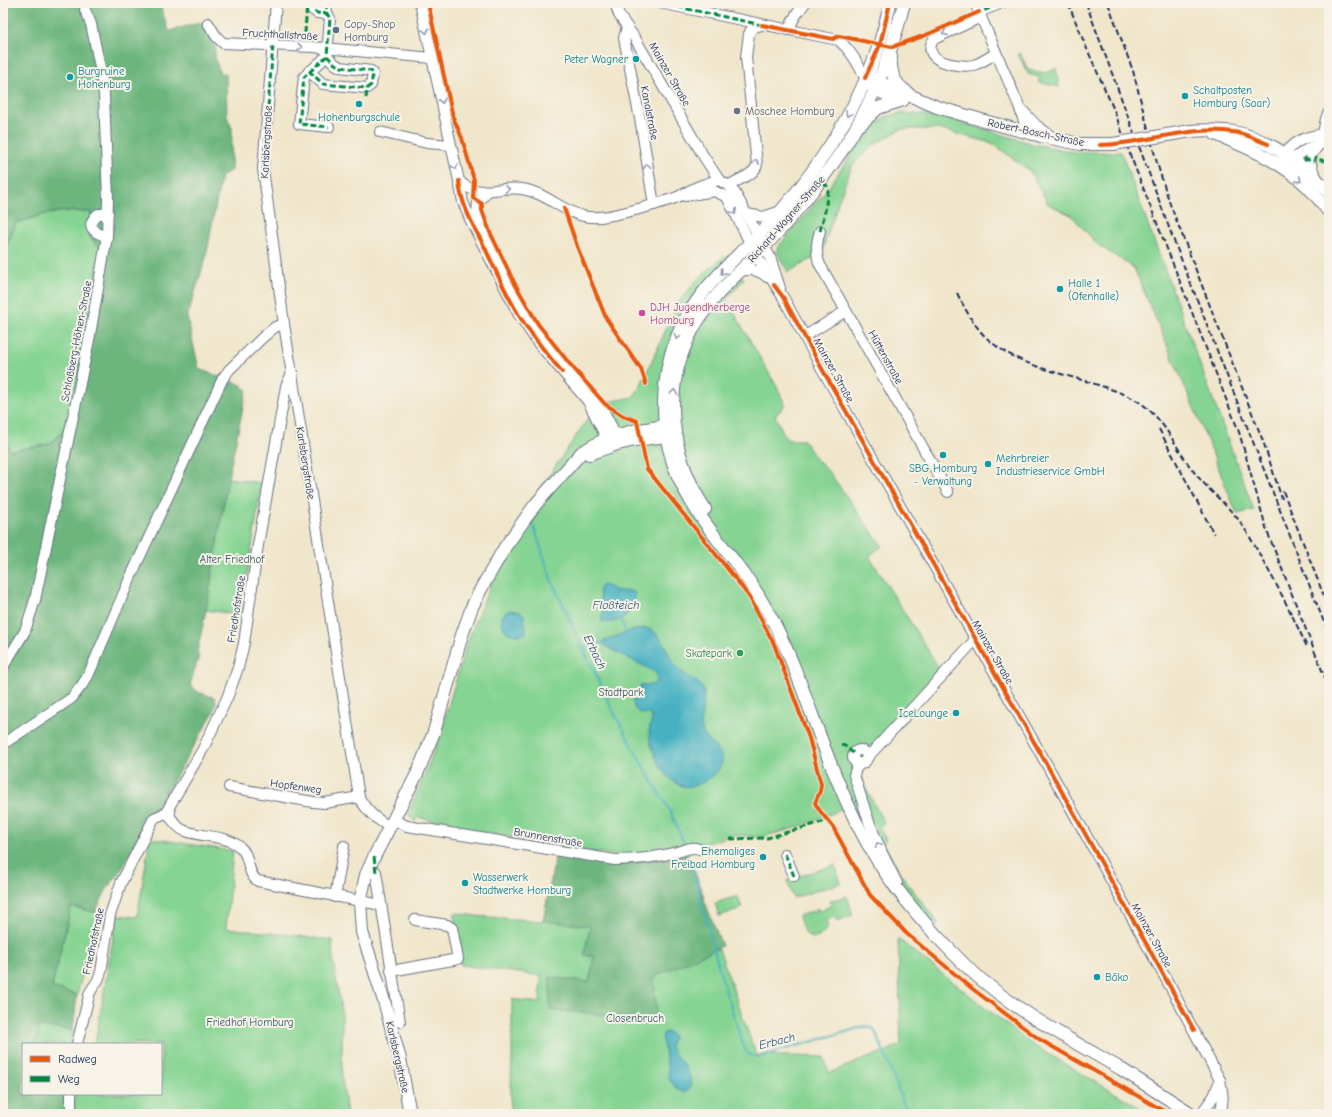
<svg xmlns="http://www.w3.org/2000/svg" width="1332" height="1117" font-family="'Comic Neue',sans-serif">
<rect width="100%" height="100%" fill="#f7f3e8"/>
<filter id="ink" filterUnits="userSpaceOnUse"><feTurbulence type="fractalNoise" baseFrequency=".025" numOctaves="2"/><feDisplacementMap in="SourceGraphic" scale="8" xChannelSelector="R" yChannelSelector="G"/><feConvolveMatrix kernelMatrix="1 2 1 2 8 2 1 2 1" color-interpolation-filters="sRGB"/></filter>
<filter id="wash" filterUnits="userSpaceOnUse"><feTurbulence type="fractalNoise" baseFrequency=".012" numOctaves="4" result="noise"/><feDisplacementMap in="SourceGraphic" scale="16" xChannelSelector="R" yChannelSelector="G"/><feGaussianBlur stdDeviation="0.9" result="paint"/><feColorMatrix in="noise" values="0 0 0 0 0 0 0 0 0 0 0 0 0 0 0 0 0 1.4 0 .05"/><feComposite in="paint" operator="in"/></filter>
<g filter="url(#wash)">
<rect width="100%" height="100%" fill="#f0e6cb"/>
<g fill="#86d493" stroke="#508278">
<polygon points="1020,53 1028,70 1047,73 1056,68 1059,87 1039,82 1039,77 1028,74 1018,54"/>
<polygon points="902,113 941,116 1033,144 1075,152 1121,152 1254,510 1237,514 1197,415 1134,268 1098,245 1071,215 1048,204 1030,171 992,143 938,129 901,129 872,146 852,166 840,197 821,254 788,272 778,255 777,248 826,191 855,149 869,132 885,117"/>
<polygon points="66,211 91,212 90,237 101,250 69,426 49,444 10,451 3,433 3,265 8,243 16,223 42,215"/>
<path d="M724 256 744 279 726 299 777 387 785 405 775 416 787 440H804L815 458 829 472 882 546 869 556 944 676 862 770 860 777 884 823 879 828 886 839 883 843 905 880 938 923 929 935C897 896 864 855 843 809L795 828 762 837 734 835 703 844H691L661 852 630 857 577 850 562 846 444 826V823L417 817 415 822 409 816V812L432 756 443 724 466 646 479 612 495 575 533 499 589 417 608 402 633 397 639 389 678 303 695 282Z"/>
<polygon points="228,478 262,483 241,615 206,610"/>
<polygon points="150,838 233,851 226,928 332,940 333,960 342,1015 342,1079 347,1114 74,1114 75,1094 161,1094 161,1044 95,1044 117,915 137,917"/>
<polygon points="688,854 703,894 717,950 719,949 756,1055 824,1057 829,1073 901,1045 898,939 1033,1045 1151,1114 510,1114 512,1058 512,999 540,1003 541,976 461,965 454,914 459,913 476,916 543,921 556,855 621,863"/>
<polygon points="835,865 841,883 793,898 787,880"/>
<polygon points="738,896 742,908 719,916 715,903"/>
<path d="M847 896 853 915 837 921 835 917 826 920 828 928 819 937 814 938C803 936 802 926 799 916L813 911 814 913 817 912 816 908 821 911 831 905 830 901Z"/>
<polygon points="71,906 99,913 77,995 52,988"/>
<polygon points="39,1026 73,1030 71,1044 37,1044"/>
</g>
<g fill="#6cb67d" stroke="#44726e">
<polygon points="3,3 159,3 169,31 203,22 215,46 215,58 220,73 226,74 227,117 232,128 231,170 221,177 206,257 187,317 199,369 242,385 242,388 247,389 228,478 206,610 197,653 199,656 190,685 198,692 215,698 216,703 213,713 118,875 107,889 95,912 71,907 52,987 77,995 73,1030 39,1026 37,1044 23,1044 23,1094 66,1094 68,1114 3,1114 3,433 10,451 49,444 69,426 101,250 90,237 91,212 66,211 42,215 16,223 8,243 3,265"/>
<polygon points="556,855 621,864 687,856 722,946 654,977 657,1020 550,1010 550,977 589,982 594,956 584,955 590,926 543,921"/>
</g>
<g fill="#44b1c1" stroke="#307090">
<path d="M602 585C608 585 612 590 618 591 625 592 629 589 635 593 636 611 619 627 601 621L603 611 599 591 600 587Z"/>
<path d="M512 610 520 612 524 615C524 621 527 627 526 633 503 643 492 613 512 610Z"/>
<path d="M645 628C662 630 667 654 676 666 683 675 695 678 702 687 708 696 698 716 702 729 704 741 720 746 722 758 724 774 696 790 682 786 664 780 649 750 649 732 649 727 652 722 652 717L650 714C645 714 639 714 635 709 631 704 634 690 640 686 645 683 651 687 655 683 659 680 657 675 655 672L605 646 602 642 629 631Z"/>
<path d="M665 1032 672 1034 673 1037 670 1046 671 1049C679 1061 700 1079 686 1093L681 1091 675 1087 669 1079 665 1052 662 1042V1036Z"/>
</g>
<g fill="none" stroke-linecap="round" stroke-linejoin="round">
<g stroke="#44b1c1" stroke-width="2">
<polyline points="534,527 551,579 583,648 612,709 643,766 670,811 684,843"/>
<polyline points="621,620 626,633"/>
<polyline points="583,648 602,642"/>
<polyline points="689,857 722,979 744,1048 748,1054 758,1057 866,1026 874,1029 879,1040 908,1114"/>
</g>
</g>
</g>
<g filter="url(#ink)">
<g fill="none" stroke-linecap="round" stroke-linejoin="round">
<g stroke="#666f84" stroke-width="12">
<g id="minor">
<path d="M276 3 263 169 284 324 359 797C367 812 376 819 390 827"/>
<polyline points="312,3 313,10 317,13 327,14"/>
<polyline points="326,3 327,14 330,18 327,56 304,77 299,124 329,127"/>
<path d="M420 3 459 181 463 202 470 219 519 315 538 343 587 400C595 412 603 438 614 445L616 435 602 408 543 340 513 293 496 261 483 231 477 212 478 202 488 191"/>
<polyline points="615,3 619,15 636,40 704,157 719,180 729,186 735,193 770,257 780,288"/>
<path d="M660 3 838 40C850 49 859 65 865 78"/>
<polyline points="975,3 1019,106 1025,124 1030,133"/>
<polyline points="979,12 1002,3"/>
<path d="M981 17 934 39C918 61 959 68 973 65 982 63 989 57 996 53"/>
<polyline points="208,23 216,36 223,43 313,47 432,58"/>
<polyline points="627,27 624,38 641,124 654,205"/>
<polyline points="788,30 796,15 805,3"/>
<polyline points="309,71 323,84 367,88 371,85 373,73 371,71 340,67 335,64 327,56"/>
<polyline points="1022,110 1036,125 1055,139"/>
<polyline points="380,132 427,143 450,145"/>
<path d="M1320 140C1326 131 1323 121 1329 112"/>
<path d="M1282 161C1289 142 1310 133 1329 135"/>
<path d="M1287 163C1304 153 1307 144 1329 143"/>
<path d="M1317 178C1309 165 1308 155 1320 144"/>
<path d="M459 181C479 200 498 185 522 189 544 192 562 211 583 216 596 219 609 216 622 213 640 209 658 204 675 198 685 194 694 187 705 184 710 182 715 181 719 180"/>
<path d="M729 186C738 178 753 177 757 165L746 57 749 34 751 30 754 27 762 25"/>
<path d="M714 191 727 197 756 255 783 297 821 367 1042 756 1171 988 1220 1080C1223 1093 1224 1102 1220 1114"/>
<polyline points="685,196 714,191"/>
<polyline points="747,214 763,217 781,211"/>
<path d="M820 231C816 243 816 251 819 263L948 492"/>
<path d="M107 236C93 234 85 225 98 214H108"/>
<path d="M740 271C751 269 758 269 767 277"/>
<polyline points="805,336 846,311"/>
<path d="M292 373 286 386 258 545 244 643 238 668 227 698 203 749 169 807 170 817C174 822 178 828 183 830 201 838 225 834 240 847 251 856 246 874 258 881L381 905"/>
<polyline points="3,667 25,631 35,600 90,335 107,236 108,199 104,95 100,67 91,24 85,10"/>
<polyline points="3,744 72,698 82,685 88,676 131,576 223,378 229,370 262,338 275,327 284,324"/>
<circle cx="860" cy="757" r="7"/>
<polyline points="866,759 975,640"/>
<polyline points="860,763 856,769 854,775 869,822 882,853 897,883"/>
<polyline points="229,787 313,802 325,803 359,797"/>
<path d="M394 820 407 826 615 860C637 860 659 857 681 851 687 849 693 846 699 849"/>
<polyline points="785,854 794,876"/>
<polyline points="376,872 400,1022"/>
<polyline points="335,897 344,846"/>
<polyline points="391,971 458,959 452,928 447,925 415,920"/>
<polyline points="77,1044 90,992 98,980 101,972 110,915 121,883 154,818 170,811"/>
<polyline points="71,1114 71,1094"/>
<polyline points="1201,1114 1214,1096 1220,1080"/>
</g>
</g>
<g stroke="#666f84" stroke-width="14">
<g id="major">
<path d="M890 3C875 80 832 151 781 211 745 252 695 287 676 339 661 379 660 423 673 463 687 505 717 538 744 574 755 588 764 605 773 621 799 671 814 725 836 777 847 804 860 832 876 858 896 891 923 922 950 950 998 1002 1061 1034 1121 1069 1145 1084 1168 1099 1192 1114"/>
<path d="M891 56C890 71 893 83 907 92"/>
<polyline points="872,79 937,107 988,122 1041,136 1080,144 1113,144"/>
<path d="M869 84C879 93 890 96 903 100"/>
<polyline points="861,124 878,108 903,100"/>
<path d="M1191 131C1201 130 1224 130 1234 132 1271 139 1304 166 1329 192"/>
<path d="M1215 134C1247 147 1281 161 1307 186 1315 194 1322 203 1329 212"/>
<polyline points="589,454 614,445 635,440 667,436 673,432"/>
<path d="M705 509C670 454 661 390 692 331 709 298 739 273 765 246 789 221 812 193 832 165 867 117 890 60 904 3"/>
<polyline points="410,1114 400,1059 384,1001 362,932 360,902 366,875 374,857 417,774 434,732 462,635 472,607 482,587 505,547 535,505 582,452 607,438 633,431 665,426 671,429"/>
</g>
</g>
<use href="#minor" stroke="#fff" stroke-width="10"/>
<use href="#major" stroke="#fff" stroke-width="12"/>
<g stroke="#1b2f5e" stroke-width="2" stroke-dasharray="6 3" stroke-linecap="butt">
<polyline points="1068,3 1084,42 1114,110 1131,157 1239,432 1267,531 1329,688"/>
<polyline points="1086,3 1174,241 1329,635"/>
<polyline points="1108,3 1133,71 1157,163 1170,204 1263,441 1282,499"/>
<path d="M957 293C964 307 971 320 981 332 1007 362 1052 371 1089 382 1107 388 1126 393 1142 404 1165 421 1175 446 1191 468 1205 487 1223 501 1238 519 1249 534 1257 550 1266 566 1281 592 1294 619 1307 647"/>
<polyline points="1159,429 1214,534"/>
<polyline points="1283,491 1329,609"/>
</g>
<g stroke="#666f84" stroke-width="14" stroke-linecap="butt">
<polyline id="major-bridge" points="1113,144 1191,131"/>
</g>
<use href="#major-bridge" stroke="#fff" stroke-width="12"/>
<g stroke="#00873e" stroke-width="3" stroke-dasharray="6 3" stroke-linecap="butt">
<polyline points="312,3 313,10 317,13 327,14"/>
<polyline points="326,3 327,14 330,18 327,56 304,77 299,124 329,127"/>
<polyline points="660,3 762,25"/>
<polyline points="976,14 1002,3"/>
<polyline points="305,33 307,3"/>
<polyline points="309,71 323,84 367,88 371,85 373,73 371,71 340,67 335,64 327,56"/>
<polyline points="366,98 367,88"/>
<polyline points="1304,159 1314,161 1315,158 1324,161"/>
<polyline points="263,169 273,45"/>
<polyline points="820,231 824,217 828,191 827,186 821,181"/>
<polyline points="841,745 845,746 854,754"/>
<polyline points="730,839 767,838 829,820"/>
<polyline points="785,854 794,876"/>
<polyline points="374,857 376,872"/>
</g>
<g stroke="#f7f3e8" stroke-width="6">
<g id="cycleway">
<polyline points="428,3 453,117 462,138 474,180 473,198 482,204 482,210 490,232 515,284 538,324 569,363 605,404 623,416 637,421 647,469 739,583 750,598 774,644 809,738 821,784 820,791 815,803 820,811 833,827 870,895 907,934 974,990 1039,1039 1169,1114"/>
<polyline points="762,25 833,39 839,36 892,47 926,35 979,12"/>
<polyline points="865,78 880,45 890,3"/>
<path d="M1100 145C1145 144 1188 125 1233 132 1245 133 1257 140 1268 144"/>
<path d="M459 181C461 205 473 225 484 246 495 269 505 292 518 314 531 335 547 354 562 372"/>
<polyline points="564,208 578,249 606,318 641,369 646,384"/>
<polyline points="774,285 783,297 821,367 1042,756 1194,1030"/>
</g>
</g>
<use href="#cycleway" stroke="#e8590c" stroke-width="4"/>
</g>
<defs><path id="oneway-chevron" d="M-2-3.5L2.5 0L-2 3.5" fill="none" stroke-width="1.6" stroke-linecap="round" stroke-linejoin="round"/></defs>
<g stroke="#8d97ae">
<use href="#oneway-chevron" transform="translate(426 31) rotate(78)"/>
<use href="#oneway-chevron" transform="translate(945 33) rotate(157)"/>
<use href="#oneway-chevron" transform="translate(300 47) rotate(3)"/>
<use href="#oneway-chevron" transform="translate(442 101) rotate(78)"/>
<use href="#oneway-chevron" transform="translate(848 114) rotate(118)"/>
<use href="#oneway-chevron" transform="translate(756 162) rotate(-87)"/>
<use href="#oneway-chevron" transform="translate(647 166) rotate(-99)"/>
<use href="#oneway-chevron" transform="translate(455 167) rotate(76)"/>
<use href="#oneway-chevron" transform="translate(1299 180) rotate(40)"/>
<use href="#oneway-chevron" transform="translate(507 189) rotate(-1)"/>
<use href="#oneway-chevron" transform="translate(734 212) rotate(63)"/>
<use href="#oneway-chevron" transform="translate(723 272) rotate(133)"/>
<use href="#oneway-chevron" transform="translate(677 337) rotate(111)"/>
<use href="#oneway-chevron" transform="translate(674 392) rotate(-83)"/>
<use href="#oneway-chevron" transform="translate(878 845) rotate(-113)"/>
</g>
</g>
<circle fill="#5c6f8a" stroke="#f7f3e8" stroke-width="1.5" cx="336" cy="30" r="4"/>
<g fill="#0f9aa8" stroke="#f7f3e8" stroke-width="1.5">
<circle cx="636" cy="59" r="4"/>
<circle cx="70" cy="77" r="4"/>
<circle cx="1185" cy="96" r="4"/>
<circle cx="359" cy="104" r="4"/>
<circle cx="1060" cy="289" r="4"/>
<circle cx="943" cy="455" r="4"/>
<circle cx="988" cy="464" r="4"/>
<circle cx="956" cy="713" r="4"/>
<circle cx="763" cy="857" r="4"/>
<circle cx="465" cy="883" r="4"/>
<circle cx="1097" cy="977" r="4"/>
</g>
<circle fill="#6b7280" stroke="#f7f3e8" stroke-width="1.5" cx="737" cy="111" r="4"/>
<circle fill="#d1479c" stroke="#f7f3e8" stroke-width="1.5" cx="642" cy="313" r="4"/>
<circle fill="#2e9e5b" stroke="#f7f3e8" stroke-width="1.5" cx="740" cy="653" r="4"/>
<g text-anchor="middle" stroke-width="4" stroke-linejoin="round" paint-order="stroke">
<g font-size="11" fill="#4e5e75" stroke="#f7f3e8" text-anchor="start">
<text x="344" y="28">Copy-Shop<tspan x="344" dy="13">Homburg</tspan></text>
</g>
<g font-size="11" fill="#1b2f5e" stroke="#f7f3e8">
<text transform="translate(280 34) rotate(3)" y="4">Fruchthallstraße</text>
<text transform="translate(670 74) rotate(60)" y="4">Mainzer Straße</text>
<text transform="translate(650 113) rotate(79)" y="4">Kanalstraße</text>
<text transform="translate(1036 132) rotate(12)" y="4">Robert-Bosch-Straße</text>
<text transform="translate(266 142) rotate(-87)" y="4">Karlsbergstraße</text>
<text transform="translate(786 219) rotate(-49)" y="4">Richard-Wagner-Straße</text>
<text transform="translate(76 341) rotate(-79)" y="4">Schloßberg-Höhen-Straße</text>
<text transform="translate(886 357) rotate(61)" y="4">Hüttenstraße</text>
<text transform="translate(834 370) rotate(61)" y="4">Mainzer Straße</text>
<text transform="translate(306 463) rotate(81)" y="4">Karlsbergstraße</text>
<text transform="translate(236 609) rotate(-81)" y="4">Friedhofstraße</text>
<text transform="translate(993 652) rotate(60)" y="4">Mainzer Straße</text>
<text transform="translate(296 786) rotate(8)" y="4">Hopfenweg</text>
<text transform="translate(548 837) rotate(10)" y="4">Brunnenstraße</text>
<text transform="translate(1152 935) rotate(61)" y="4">Mainzer Straße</text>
<text transform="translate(93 941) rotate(-78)" y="4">Friedhofstraße</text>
<text transform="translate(398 1057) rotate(77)" y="4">Karlsbergstraße</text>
</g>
<g font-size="11" fill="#0d838f" stroke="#f7f3e8" text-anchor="start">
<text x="628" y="63" text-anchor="end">Peter Wagner</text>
<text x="78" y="75">Burgruine<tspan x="78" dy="13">Hohenburg</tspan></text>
<text x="1193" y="94">Schaltposten<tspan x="1193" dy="13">Homburg (Saar)</tspan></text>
<text x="359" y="121" text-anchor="middle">Hohenburgschule</text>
<text x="1068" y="287">Halle 1<tspan x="1068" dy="13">(Ofenhalle)</tspan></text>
<text x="996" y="462">Mehrbreier<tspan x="996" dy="13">Industrieservice GmbH</tspan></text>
<text x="943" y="472" text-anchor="middle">SBG Homburg<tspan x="943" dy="13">- Verwaltung</tspan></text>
<text x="948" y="717" text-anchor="end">IceLounge</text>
<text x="755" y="855" text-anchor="end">Ehemaliges<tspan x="755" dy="13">Freibad Homburg</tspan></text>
<text x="473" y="881">Wasserwerk<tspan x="473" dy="13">Stadtwerke Homburg</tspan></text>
<text x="1105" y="981">Bäko</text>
</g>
<g font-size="11" fill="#5b616d" stroke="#f7f3e8" text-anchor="start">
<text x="745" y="115">Moschee Homburg</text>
</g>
<g font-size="11" fill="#b23c85" stroke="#f7f3e8" text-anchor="start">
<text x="650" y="311">DJH Jugendherberge<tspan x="650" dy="13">Homburg</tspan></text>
</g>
<g font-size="11" fill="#36586b" stroke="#f7f3e8">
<text x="232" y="563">Alter Friedhof</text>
<text x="621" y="696">Stadtpark</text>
<text x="635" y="1022">Closenbruch</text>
<text x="250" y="1026">Friedhof Homburg</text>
</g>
<g font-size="11" fill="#27864d" stroke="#f7f3e8" text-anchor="end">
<text x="732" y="657">Skatepark</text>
</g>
<g font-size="12" font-style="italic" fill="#27567c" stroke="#f7f3e8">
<text x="616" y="609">Floßteich</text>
<text transform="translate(595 652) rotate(65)" y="4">Erbach</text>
<text transform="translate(777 1041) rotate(-14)" y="4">Erbach</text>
</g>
</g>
<rect width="1332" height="1117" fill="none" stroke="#f7f3e8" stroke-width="16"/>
<rect x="22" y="1043" width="140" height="52" fill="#f7f3e8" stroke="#9fa5b1"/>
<rect x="30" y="1056" width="20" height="6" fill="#e8590c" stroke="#9fa5b1"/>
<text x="58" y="1063" font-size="12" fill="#1b2f5e">Radweg</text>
<rect x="30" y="1076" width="20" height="6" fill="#00873e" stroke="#9fa5b1"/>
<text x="58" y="1083" font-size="12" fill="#1b2f5e">Weg</text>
</svg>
